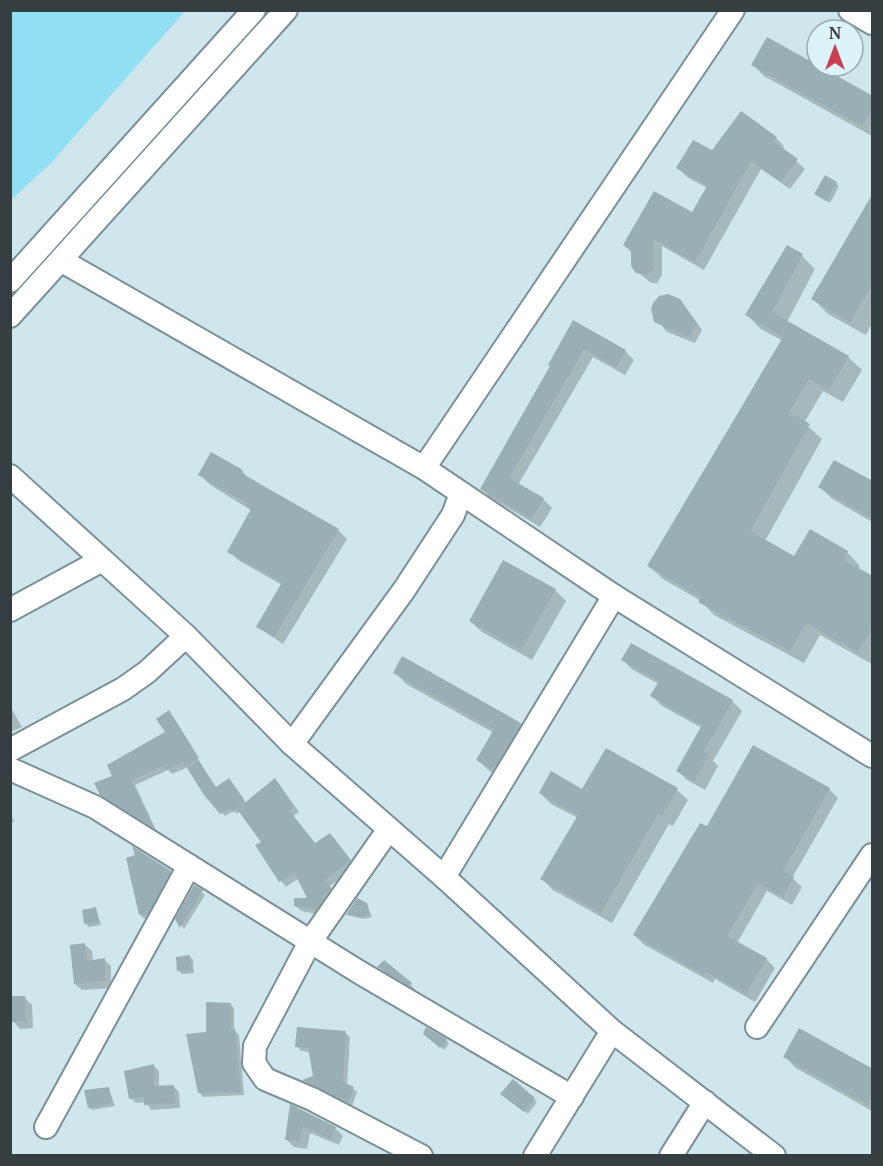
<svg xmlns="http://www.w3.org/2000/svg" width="883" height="1166" font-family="'Noto Serif',serif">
<rect width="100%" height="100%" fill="#cfe6ec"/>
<polygon fill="#91dff2" points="11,10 185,11 51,163 11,200"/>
<g fill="#0003">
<polygon points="753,65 872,98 872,136 764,76"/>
<polygon points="776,138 784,146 782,149 805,169 790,189 761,169 704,270 662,246 662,275 657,283 651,283 634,269 633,254 624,245 692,214 707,188 687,177 678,168 712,152"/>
<polygon points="836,183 839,186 830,203 816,194"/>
<polygon points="872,196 872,323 866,335 828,314 813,299"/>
<polygon points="802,256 815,269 787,322 848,357 862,370 843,402 823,391 804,423 822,439 765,541 795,558 847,552 860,566 858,569 872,577 872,664 820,635 804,663 714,615 701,601 663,579 649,566 783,341 761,329 747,315"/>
<polygon points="679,300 702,330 695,343 667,332 653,315"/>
<polygon points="574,322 625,351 634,360 625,375 593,357 518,485 543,499 552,508 540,527 491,498 482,489 552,367"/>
<polygon points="242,471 250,480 338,530 347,539 283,644 258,627 282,585 238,560 229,551 252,511 209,484 200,475"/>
<polygon points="872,483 872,522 831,498 820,487"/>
<polygon points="555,590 566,601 532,660 482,632 470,621"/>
<polygon points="403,658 521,724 532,735 505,780 489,771 478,760 494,733 406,684 395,672"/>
<polygon points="623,660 732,701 742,711 713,761 718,766 705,790 687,780 678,771 702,728 662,706 652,696 659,684 633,670"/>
<polygon points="10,706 22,727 10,732"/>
<polygon points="169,712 216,788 232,783 246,804 280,786 299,812 293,816 316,845 335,840 355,867 330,886 335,895 322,915 301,911 295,905 310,899 299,878 286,887 281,881 257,846 263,842 240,811 237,814 234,811 225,816 205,794 188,767 172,774 168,770 135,785 156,830 107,799 114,776 167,733"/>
<polygon points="829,789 838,798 792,878 802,887 792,905 767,891 737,943 766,959 775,968 755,1002 715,979 713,983 643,944 635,935 707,829"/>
<polygon points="677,790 688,800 673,826 669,824 612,923 553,890 542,879 578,818 551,804 540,793"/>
<polygon points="10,812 14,822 10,823"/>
<polygon points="170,872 174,876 152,917 144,919 140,914"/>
<polygon points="202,892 205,895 184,929 177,919"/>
<polygon points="366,904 372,917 363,919 349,915"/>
<polygon points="96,909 101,925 89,927 86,924"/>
<polygon points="85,945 92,951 93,961 104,959 111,966 111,988 82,990 75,984"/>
<polygon points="190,957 193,960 194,973 182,974 179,971"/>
<polygon points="384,962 411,985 418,993 386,974 379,967"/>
<polygon points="24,997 32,1005 33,1028 20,1029 13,1021"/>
<polygon points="230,1004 234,1008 234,1030 239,1035 244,1095 203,1097 199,1092 207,1034"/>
<polygon points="345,1033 350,1037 347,1085 357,1092 352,1106 305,1081 314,1077 311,1052 301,1051 297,1046"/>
<polygon points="425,1033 446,1040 449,1043 444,1050"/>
<polygon points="785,1057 872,1071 872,1111 796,1068"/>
<polygon points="154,1066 159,1071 159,1087 173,1086 179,1092 180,1108 151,1110 146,1102 136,1103 131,1098"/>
<polygon points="109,1089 115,1106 92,1110 89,1107"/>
<polygon points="506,1097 534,1099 537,1102 528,1114"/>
<polygon points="291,1107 335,1128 343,1136 339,1145 310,1133 307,1149 294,1147 287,1140"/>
</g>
<g fill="#99afb5">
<polygon points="767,37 873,96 873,109 862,126 751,65"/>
<polygon points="741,111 777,137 773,141 798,159 781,182 751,161 695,262 654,239 653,270 648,275 636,273 631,266 631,250 623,245 654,191 692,212 707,186 676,168 693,140 712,150"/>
<polygon points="825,175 837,182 826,201 814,194"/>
<polygon points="873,193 873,283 850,322 811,299"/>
<polygon points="787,245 803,254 772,312 849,356 829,390 809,379 789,412 810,424 750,531 794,556 810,529 848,551 843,560 873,576 873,628 858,652 806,623 790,651 698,602 701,597 647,566 783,337 745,315"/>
<polygon points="668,294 680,299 697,323 688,337 654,322 651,309 653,303 659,296"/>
<polygon points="573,320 626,350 616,367 584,349 509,478 544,498 531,519 480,489 550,366 548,365"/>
<polygon points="211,452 243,470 241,473 339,529 274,637 256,627 282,582 227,552 251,509 246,506 247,503 198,475"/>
<polygon points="834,460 873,481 873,519 818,487"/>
<polygon points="503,560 556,589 521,650 469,621"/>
<polygon points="631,643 733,700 703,752 709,755 694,781 676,771 702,725 650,696 659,681 621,660"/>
<polygon points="402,656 521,723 493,770 476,760 494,729 393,673"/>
<polygon points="169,710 199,758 186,766 183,762 166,770 164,765 131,780 154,828 100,795 94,783 112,776 107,765 165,732 156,719"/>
<polygon points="753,745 830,788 783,871 794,877 783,897 758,883 727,936 767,958 746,994 706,972 704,975 633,935 700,823 707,826"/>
<polygon points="606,748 678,788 662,816 658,814 601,913 540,879 578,815 539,793 551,771 582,789"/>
<polygon points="198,760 216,787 229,778 245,801 233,812 230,808 220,814 204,795 187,768"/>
<polygon points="275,778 294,806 289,810 315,843 330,833 351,860 325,880 331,889 321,898 324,898 316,910 294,906 294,898 307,898 294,872 279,882 255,845 261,842 237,809"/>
<polygon points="132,846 171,871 148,914 139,915 126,858 135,855"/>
<polygon points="194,885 203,890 180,928 175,919"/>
<polygon points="357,898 367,903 370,914 359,917 346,915"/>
<polygon points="96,907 99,922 84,924 82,910"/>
<polygon points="85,943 87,961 105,958 105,981 74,984 70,945"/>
<polygon points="190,955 192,970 177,971 176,957"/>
<polygon points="384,960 412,983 410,986 377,967"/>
<polygon points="10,996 25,996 26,1021 11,1022"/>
<polygon points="206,1002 231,1003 230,1030 235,1029 241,1092 198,1093 186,1034 206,1032"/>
<polygon points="297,1027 346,1031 343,1082 354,1087 348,1102 302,1080 313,1076 308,1048 295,1047"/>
<polygon points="426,1027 447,1039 440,1048 423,1034"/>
<polygon points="799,1028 873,1069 873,1093 867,1104 783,1057"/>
<polygon points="154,1064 154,1086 174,1085 175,1103 144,1105 144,1097 129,1099 124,1071"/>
<polygon points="513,1079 535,1098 524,1112 500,1094"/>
<polygon points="109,1087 112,1103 88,1108 84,1090"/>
<polygon points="290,1104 336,1127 331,1139 303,1126 300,1142 285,1140"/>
</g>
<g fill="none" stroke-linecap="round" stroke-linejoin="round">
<g stroke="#7b9096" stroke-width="26">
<g id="minor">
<polyline points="850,10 872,23"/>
<polyline points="62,261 424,468 614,596 872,756"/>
<polyline points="10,281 254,10"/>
<polyline points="10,316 286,10"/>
<polyline points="424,468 733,10"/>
<polyline points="10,476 186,636 292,744 444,877 612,1031 774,1156"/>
<polyline points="10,610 102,560"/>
<polyline points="292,744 404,590 453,515 461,494"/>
<polyline points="10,750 123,689 147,672 186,636"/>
<polyline points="10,769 95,807 359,972 572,1097"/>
<polyline points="389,829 310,942 255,1046 254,1063 265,1079 312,1099 421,1156"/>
<polyline points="444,877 614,596"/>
<polyline points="757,1027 872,855"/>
<polyline points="46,1127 189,866"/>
<polyline points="535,1156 612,1031"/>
<polyline points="671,1156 705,1102"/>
</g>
</g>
<use href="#minor" stroke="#fff" stroke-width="22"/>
</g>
<rect width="883" height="1166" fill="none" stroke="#353e41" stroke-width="24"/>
<g transform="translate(835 48)"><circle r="28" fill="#dcf3f9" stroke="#99abaf" stroke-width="1.5"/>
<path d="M0-4.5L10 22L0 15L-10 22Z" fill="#cc3c51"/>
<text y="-9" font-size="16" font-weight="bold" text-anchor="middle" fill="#353e41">N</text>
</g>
</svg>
